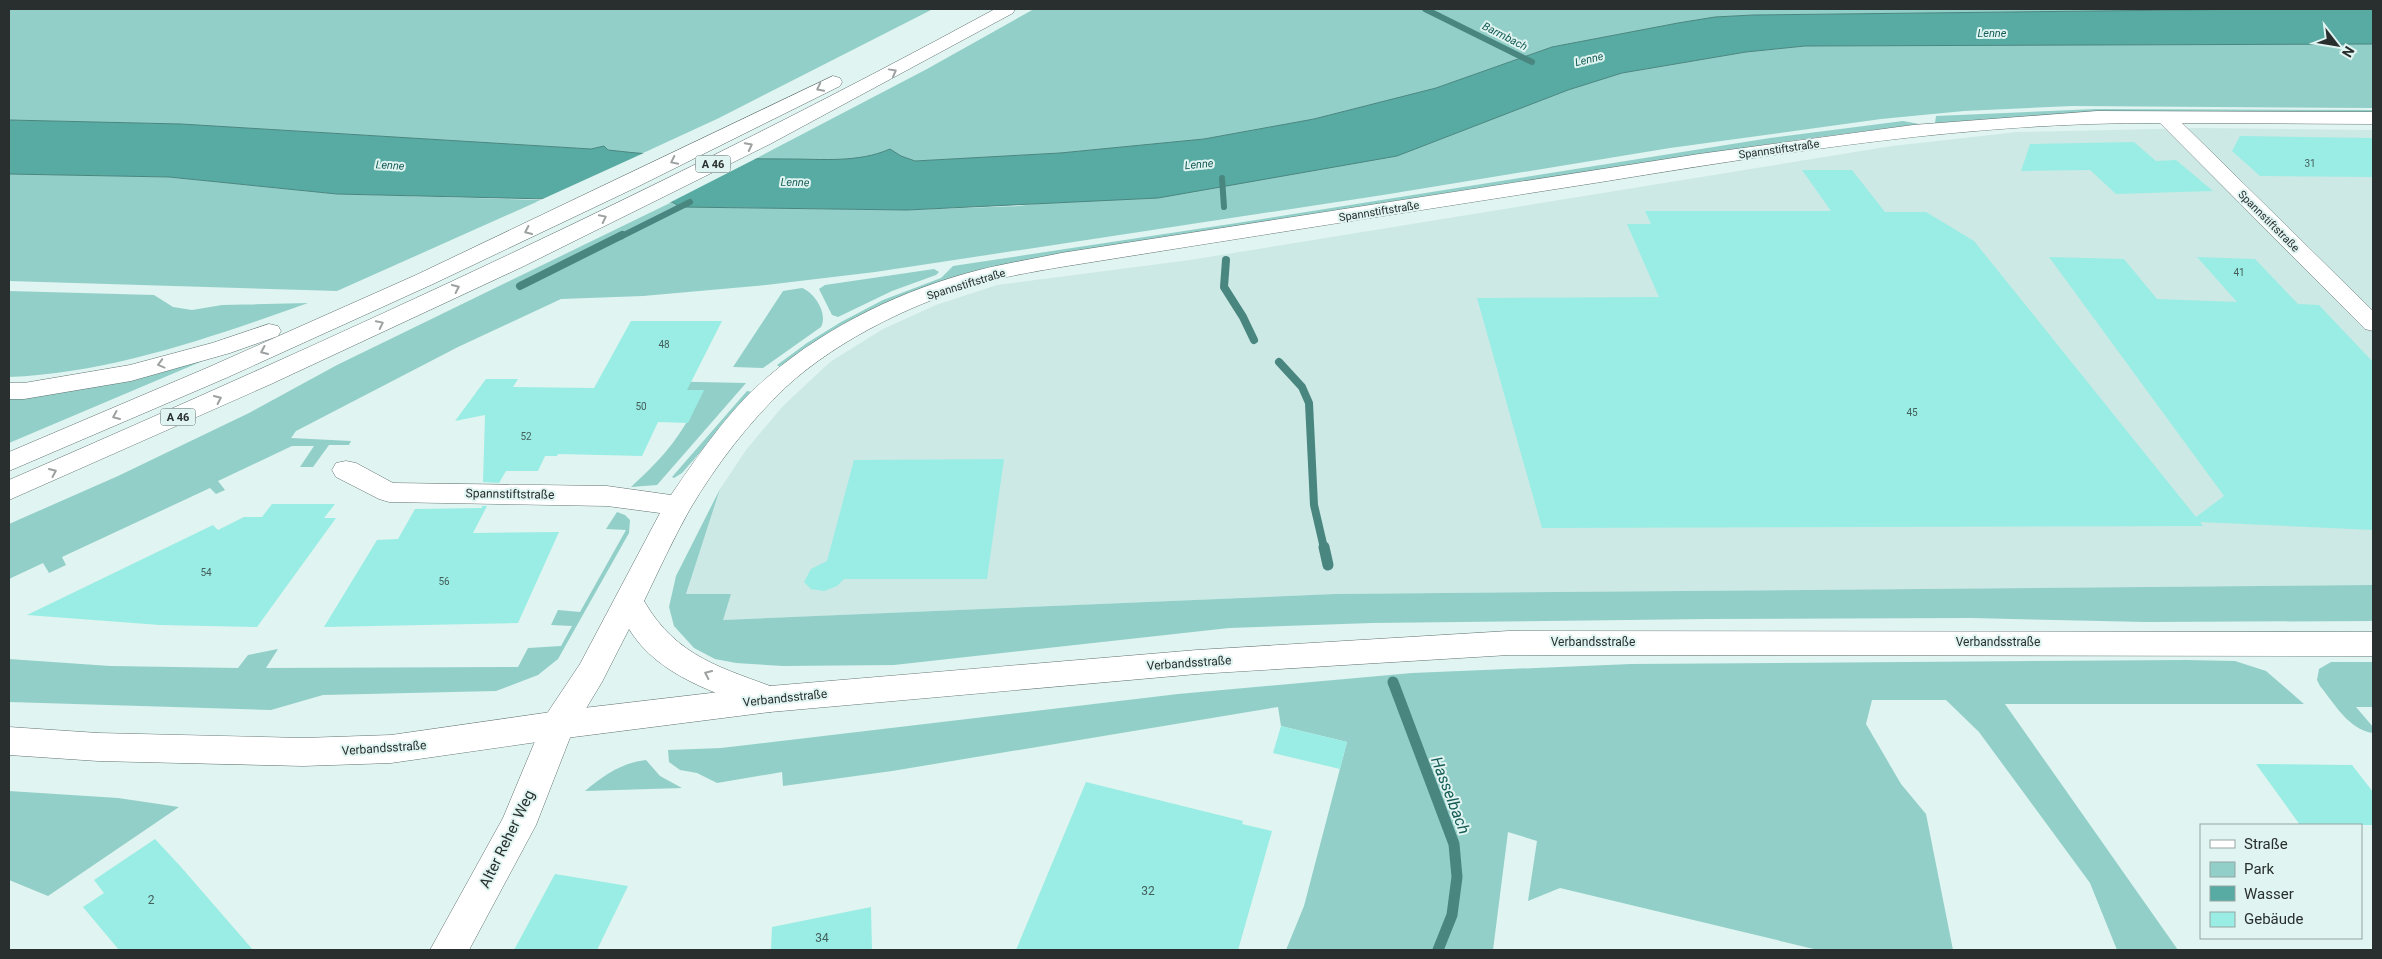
<svg xmlns="http://www.w3.org/2000/svg" width="2382" height="959" font-family="Roboto,sans-serif">
<rect width="100%" height="100%" fill="#e0f4f1"/>
<polygon fill="#cce9e5" points="2199,128 2373,130 2373,585 1335,594 722,620 731,594 686,594 720,489 746,450 783,406 830,362 883,329 936,305 997,285 1190,260 1892,146 2017,132"/>
<g fill="#92cfc8">
<polygon points="9,9 933,9 719,118 641,154 608,150 604,146 591,149 181,124 9,120"/>
<path d="M1034 9H2268L1753 15 1715 17 1678 23 1552 47 1436 88 1314 119 1204 139 1060 153 915 161 901 156 890 149C849 167 799 159 755 159L927 69Z"/>
<polygon points="2373,44 2373,108 2072,106 1964,111 1881,119 1670,148 1383,195 875,272 766,285 643,296 561,299 458,347 296,431 291,438 351,441 349,445 329,445 313,467 300,467 314,446 292,446 218,481 225,490 216,494 210,488 62,557 66,565 49,573 43,563 9,579 9,524 118,476 249,413 337,365 672,202 681,207 907,210 1019,206 1397,156 1568,90 1622,73 1746,52 1805,46"/>
<polygon points="2096,109 2373,110 2373,114 2053,115 1935,123 1936,116"/>
<path d="M1903 121 1919 124 1797 140 1057 254C988 267 919 283 857 317 830 331 806 350 781 368L777 365 807 343 841 322 883 300 941 278 953 266 1237 223 1770 138Z"/>
<polygon points="9,174 169,177 337,194 541,200 337,291 9,281"/>
<polygon points="934,269 939,272 936,275 892,291 838,317 832,315 819,289 825,285"/>
<path d="M802 288C815 293 828 314 821 327L763 368 733 367 783 291Z"/>
<path d="M9 291 154 295 173 307 192 310 222 305 308 303C212 337 111 373 9 377Z"/>
<polygon points="231,349 9,443 9,398 46,395"/>
<path d="M601 380 746 383 657 485 631 487C666 455 683 434 703 391L596 388Z"/>
<polygon points="747,391 753,392 682,473 674,478 672,477"/>
<polygon points="720,489 686,594 731,594 723,620 1335,594 2373,585 2373,621 2146,622 1971,618 1707,619 1372,623 1229,628 894,665 783,666 736,663 715,659 694,648 674,626 669,607 676,576"/>
<polygon points="617,512 625,515 630,520 629,533 558,659 538,675 496,691 323,695 271,710 9,702 9,659 110,666 238,668 248,655 278,649 266,668 518,667 528,648 561,646 572,626 551,625 558,610 580,612 626,530 606,529"/>
<polygon points="2186,660 2235,661 2266,671 2304,704 2005,704 2178,950 2117,950 2090,883 1979,732 1946,700 1872,700 1866,724 1901,784 1926,814 1953,950 1818,950 1560,888 1528,901 1537,841 1508,832 1493,950 1286,950 1304,906 1347,742 1281,726 1278,707 892,771 783,786 782,772 717,783 697,773 680,770 669,762 668,750 721,748 1178,694 1412,673 1631,664"/>
<path d="M2331 662H2373V707H2356L2373 727V733C2349 730 2334 703 2320 686L2317 680 2319 669Z"/>
<path d="M646 760 660 776 682 788 585 791C604 775 621 763 646 760Z"/>
<polygon points="9,791 118,798 179,807 48,896 9,880"/>
</g>
<path fill="#58aba3" stroke="#4a8680" d="M2268 9H2373V44L1805 46 1746 52 1622 73 1568 90 1397 156 1158 198 907 210 681 207 672 202 337 194 169 177 9 174V120L181 124 591 149 604 146 608 150C667 157 728 159 788 159 823 159 858 163 890 149L901 156 915 161 1060 153 1204 139 1314 119 1436 88 1552 47 1678 23 1715 17 1753 15Z"/>
<polygon fill="#e0f4f1" points="646,152 759,157 667,204 536,202"/>
<g fill="none" stroke-linecap="round" stroke-linejoin="round">
<g stroke="#4a8680" stroke-width="6">
<polyline points="1425,9 1532,62"/>
<polyline points="1222,178 1224,207"/>
<polyline points="620,237 690,202"/>
</g>
<g stroke="#4a8680" stroke-width="8">
<polyline points="1226,260 1224,287 1243,317 1254,340"/>
<polyline points="520,286 622,235"/>
<polyline points="1279,362 1302,387 1309,403 1314,505 1324,548"/>
</g>
<g stroke="#4a8680" stroke-width="11">
<polyline points="1324,547 1328,565"/>
<polyline points="1393,682 1454,844 1457,877 1452,915 1438,950"/>
</g>
</g>
<g fill="#9aede4">
<polygon points="2240,136 2373,138 2373,177 2260,176 2232,151"/>
<polygon points="2134,142 2156,161 2176,160 2213,191 2116,194 2090,170 2021,171 2030,144"/>
<polygon points="1802,170 1852,170 1885,212 1926,212 1974,241 2196,517 2224,496 2049,257 2124,259 2157,299 2237,302 2197,257 2255,259 2298,304 2319,305 2373,362 2373,530 2200,522 2203,526 1542,528 1477,298 1659,297 1627,224 1651,224 1645,211 1831,211"/>
<polygon points="631,321 722,321 687,390 704,390 688,423 658,422 642,456 558,454 557,456 545,456 538,471 506,471 499,483 483,482 485,415 455,421 486,379 518,379 513,387 594,388"/>
<polygon points="1004,459 987,579 844,579 837,586 824,591 811,589 804,582 811,569 827,561 854,460"/>
<polygon points="272,504 335,504 324,518 336,518 257,627 160,625 27,615 213,525 218,530 244,517 262,517"/>
<polygon points="482,506 487,506 473,533 559,532 518,623 324,627 377,540 398,539 415,509 482,508"/>
<polygon points="1281,726 1347,742 1340,769 1273,753"/>
<polygon points="2256,764 2352,765 2373,792 2373,825 2300,825"/>
<polygon points="1086,782 1243,821 1242,824 1272,831 1238,950 1016,950"/>
<polygon points="155,839 181,867 253,950 119,950 83,907 104,893 94,880"/>
<polygon points="555,874 628,886 597,950 514,950"/>
<polygon points="871,907 872,950 771,950 772,927"/>
</g>
<g fill="none" stroke-linecap="round" stroke-linejoin="round">
<g stroke="#627371" stroke-width="1">
<path id="minor" d="M2097 111 2373 112V124L2182 123 2373 311V331L2365 329 2160 123C1973 122 1786 152 1601 182 1421 210 1241 238 1061 267 1038 271 1013 275 990 281 921 299 839 338 786 387 749 422 716 465 690 509 673 539 659 570 644 601 677 658 723 668 781 690L786 699 781 708 770 712C720 695 658 677 629 629L602 682 573 730 536 825 469 950H430L503 818 546 715 580 664 660 513 607 506 389 502 379 499 336 477 332 470 336 463 346 461 356 463 393 483 607 486 671 495C700 453 730 408 770 375 829 325 904 289 979 270 1006 263 1034 259 1061 253L1699 154 1913 125Z"/>
</g>
<g stroke="#627371" stroke-width="1">
<polygon id="major" points="1509,631 2373,632 2373,656 1509,655 1197,674 770,712 558,739 391,763 303,766 98,761 9,755 9,727 98,733 303,738 391,735 558,711 770,686 1197,650"/>
</g>
<g stroke="#627371" stroke-width="1">
<g id="highway">
<path d="M995 9H1015L1013 13 770 144 522 267 271 384 9 500V480C345 334 673 184 995 9Z"/>
<polygon points="833,76 840,78 842,82 840,86 637,187 433,284 226,378 9,471 9,452 209,367 416,275"/>
<polygon points="269,324 278,326 281,331 278,336 230,353 131,381 24,399 9,399 9,383 24,383 130,365 212,343"/>
</g>
</g>
<use href="#minor" fill="#fff" fill-rule="evenodd"/>
<use href="#major" fill="#fff" fill-rule="evenodd"/>
<use href="#highway" fill="#fff" fill-rule="evenodd"/>
</g>
<defs><path id="oneway-chevron" d="M-2-3.5L2.5 0L-2 3.5" fill="none" stroke-width="1.6" stroke-linecap="round" stroke-linejoin="round" transform="scale(1.25)"/></defs>
<g stroke="#9ea1a1">
<use href="#oneway-chevron" transform="translate(893 72) rotate(-29)"/>
<use href="#oneway-chevron" transform="translate(820 88) rotate(153)"/>
<use href="#oneway-chevron" transform="translate(749 146) rotate(-27)"/>
<use href="#oneway-chevron" transform="translate(674 161) rotate(154)"/>
<use href="#oneway-chevron" transform="translate(603 218) rotate(-26)"/>
<use href="#oneway-chevron" transform="translate(528 231) rotate(155)"/>
<use href="#oneway-chevron" transform="translate(456 288) rotate(-25)"/>
<use href="#oneway-chevron" transform="translate(380 324) rotate(-26)"/>
<use href="#oneway-chevron" transform="translate(264 351) rotate(156)"/>
<use href="#oneway-chevron" transform="translate(161 364) rotate(165)"/>
<use href="#oneway-chevron" transform="translate(218 399) rotate(-25)"/>
<use href="#oneway-chevron" transform="translate(116 416) rotate(156)"/>
<use href="#oneway-chevron" transform="translate(53 472) rotate(-24)"/>
<use href="#oneway-chevron" transform="translate(708 674) rotate(-155)"/>
</g>
<g text-anchor="middle" stroke-width="4" stroke-linejoin="round" paint-order="stroke">
<g font-size="10" fill="#445e5c">
<text x="2310" y="167">31</text>
<text x="2239" y="276">41</text>
<text x="664" y="348">48</text>
<text x="641" y="410">50</text>
<text x="1912" y="416">45</text>
<text x="526" y="440">52</text>
<text x="206" y="576">54</text>
<text x="444" y="585">56</text>
</g>
<g font-size="11" font-style="italic" fill="#165c56" stroke="#e0f4f1">
<text x="1992" y="37">Lenne</text>
<text transform="translate(1505 36) rotate(27)" y="4">Barmbach</text>
<text transform="translate(1589 59) rotate(-14)" y="4">Lenne</text>
<text transform="translate(1199 164) rotate(-5)" y="4">Lenne</text>
<text transform="translate(390 165) rotate(3)" y="4">Lenne</text>
<text transform="translate(795 182) rotate(1)" y="4">Lenne</text>
</g>
<g font-size="11" fill="#282f2e" stroke="#e0f4f1">
<text transform="translate(1779 149) rotate(-8)" y="4">Spannstiftstraße</text>
<text transform="translate(1379 211) rotate(-9)" y="4">Spannstiftstraße</text>
<text transform="translate(2269 221) rotate(45)" y="4">Spannstiftstraße</text>
<text transform="translate(966 284) rotate(-17)" y="4">Spannstiftstraße</text>
</g>
<g fill="#e0f4f1" stroke="#5f6a68" stroke-width="1">
<rect x="695.5" y="155.5" width="35" height="17" rx="4"/>
<rect x="160.5" y="408.5" width="35" height="17" rx="4"/>
</g>
<g font-size="11" font-weight="bold" fill="#282f2e">
<text x="713" y="168">A 46</text>
<text x="178" y="421">A 46</text>
</g>
<g font-size="12" fill="#282f2e" stroke="#e0f4f1">
<text transform="translate(510 494) rotate(1)" y="4">Spannstiftstraße</text>
<text x="1593" y="646">Verbandsstraße</text>
<text x="1998" y="646">Verbandsstraße</text>
<text transform="translate(1189 663) rotate(-4)" y="4">Verbandsstraße</text>
<text transform="translate(785 698) rotate(-6)" y="4">Verbandsstraße</text>
<text transform="translate(384 748) rotate(-4)" y="4">Verbandsstraße</text>
</g>
<g font-size="12" fill="#445e5c">
<text x="1148" y="895">32</text>
<text x="151" y="904">2</text>
<text x="822" y="942">34</text>
</g>
<g font-size="15" fill="#282f2e" stroke="#e0f4f1">
<text transform="translate(507 839) rotate(-64)" y="5">Alter Reher Weg</text>
</g>
<g font-size="16" font-style="italic" fill="#165c56" stroke="#e0f4f1">
<text transform="translate(1451 795) rotate(69)" y="6">Hasselbach</text>
</g>
</g>
<rect width="2382" height="959" fill="none" stroke="#282f2e" stroke-width="20"/>
<rect x="2200" y="824" width="162" height="115" fill="#e0f4f1" stroke="#96a5a3"/>
<rect x="2210" y="840" width="25" height="8" fill="#ffffff" stroke="#96a5a3"/>
<text x="2244" y="849" font-size="15" fill="#282f2e">Straße</text>
<rect x="2210" y="862" width="25" height="15" fill="#92cfc8" stroke="#96a5a3"/>
<text x="2244" y="874" font-size="15" fill="#282f2e">Park</text>
<rect x="2210" y="886" width="25" height="15" fill="#58aba3" stroke="#96a5a3"/>
<text x="2244" y="899" font-size="15" fill="#282f2e">Wasser</text>
<rect x="2210" y="912" width="25" height="15" fill="#9aede4" stroke="#96a5a3"/>
<text x="2244" y="924" font-size="15" fill="#282f2e">Gebäude</text>
<g transform="translate(2337 45) rotate(121)" stroke="#e0f4f1" stroke-width="4" paint-order="stroke">
<path d="M0-4L9 19L0 12L-9 19Z" fill="#282f2e"/>
<text y="-8" font-size="14" font-weight="bold" text-anchor="middle" fill="#282f2e">N</text>
</g>
</svg>
